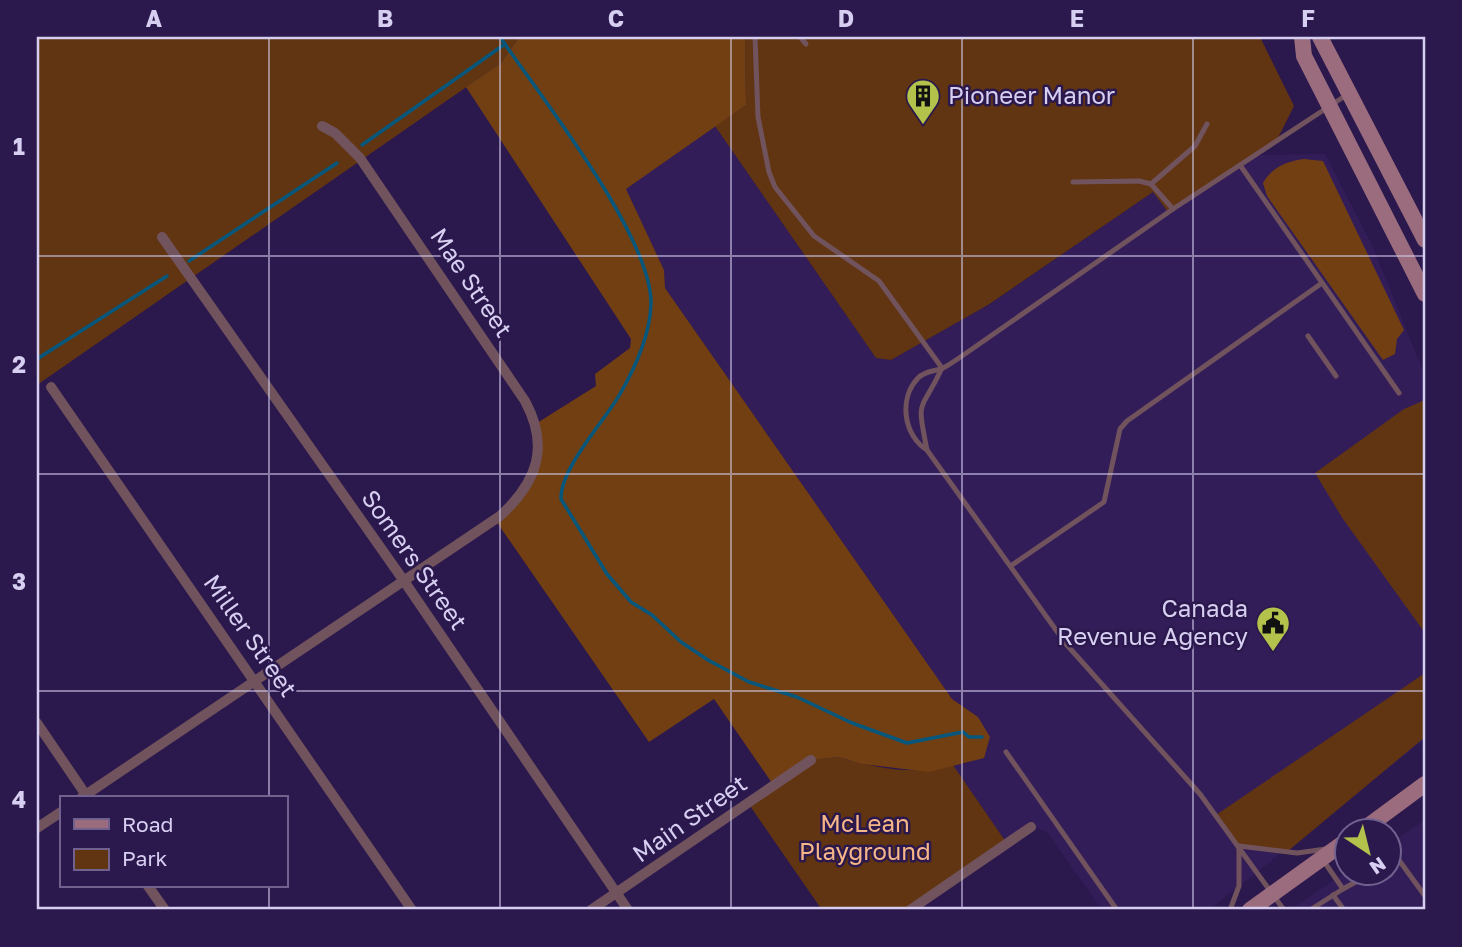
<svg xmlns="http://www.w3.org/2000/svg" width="1462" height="947" font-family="'Golos Text',sans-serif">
<rect width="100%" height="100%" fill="#2b184d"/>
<g fill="#331d59">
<polygon points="715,126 876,358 891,360 989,305 1153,192 1254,155 1325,154 1373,247 1425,376 1425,739 1209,910 1102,910 1047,832 1031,826 1006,842 953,765 969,763 978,717 952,699 665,288 664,270 626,189"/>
<polygon points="1425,820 1425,910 1290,910 1346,872 1388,874 1389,844"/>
</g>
<g fill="#613511">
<polygon points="37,37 519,37 501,63 37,385"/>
<polygon points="745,37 1260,37 1294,106 1277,140 1168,212 1153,192 988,305 891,360 876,358 715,126 746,105"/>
<polygon points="1425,400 1425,633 1343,519 1315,473 1404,409"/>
<polygon points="1425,673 1425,737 1288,851 1239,846 1216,815"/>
<path d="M838 757C874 768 917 776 953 765L1006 842 908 910H822L748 803 810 760Z"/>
</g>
<g fill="#723f13">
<polygon points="519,37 745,37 746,105 626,189 664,270 665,288 952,699 978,717 990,737 984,758 929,772 862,764 838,757 811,760 774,786 714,699 649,742 496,521 530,484 537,423 596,386 595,374 630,348 631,339 466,87 501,63"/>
<path d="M1304 159 1323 161 1404 330 1397 339 1395 354 1383 360 1267 196 1263 183C1272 167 1287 161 1304 159Z"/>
</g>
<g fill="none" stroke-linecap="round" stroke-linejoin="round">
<g stroke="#07577c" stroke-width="3.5">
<path d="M500 37C540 96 652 236 651 304 650 334 635 368 620 394 604 422 560 468 561 499L607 574 631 602 652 615 681 642 708 660 749 682 797 697 852 723 907 743 963 732 969 737H982"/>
<polyline points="362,145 505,44"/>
<polyline points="189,261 337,163"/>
<polyline points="37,359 167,276"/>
</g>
<g stroke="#71535d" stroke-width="5">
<polyline points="755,37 758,117 769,172 775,187 814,236 879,281 942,368"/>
<polyline points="800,37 806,44"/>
<polyline points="1240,165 1399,393"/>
<polyline points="1073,182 1139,181 1151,184 1173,209"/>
<polyline points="1151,184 1195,146 1207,124"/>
<polyline points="1308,336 1336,376"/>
<path d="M927 450C916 396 920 415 942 368"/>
<polyline points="1012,565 1104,502 1120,429 1127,421 1322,283"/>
<polyline points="1006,752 1117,910"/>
<polyline points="1388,845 1425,896"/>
<polyline points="1239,846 1297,853 1326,849"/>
<polyline points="1388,863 1398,858"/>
<polyline points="1343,889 1370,874"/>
<polyline points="1333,895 1344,910"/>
<polyline points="1230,910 1239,886 1239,846"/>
<path d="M1284 910 1200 794 1066 644 927 450C904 436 898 399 918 378 926 370 934 372 943 368 949 365 956 360 962 356L1173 209 1348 94"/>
<polyline points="1310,910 1343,889 1323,860"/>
</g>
<g stroke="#71535d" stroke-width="10">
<polyline points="162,237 404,581 628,910"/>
<polyline points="51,387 412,910"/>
<polyline points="37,723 88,798"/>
<path d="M81 798 500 516C537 482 550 447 525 401L360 158 335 133 322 126"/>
<polyline points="37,828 61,812"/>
<polyline points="148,886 165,910"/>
<polyline points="591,910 811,760"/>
<polyline points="910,910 1031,827"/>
</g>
<g stroke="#9a6c7d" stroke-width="16">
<polyline points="1302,37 1304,56 1425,294"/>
<polyline points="1320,37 1425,240"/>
<polyline points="1360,832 1425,784"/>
<polyline points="1250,910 1346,841"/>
</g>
</g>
<path fill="none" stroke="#d7cff1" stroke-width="2" stroke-opacity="0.55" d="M269 37V798M500 37V910M731 37V910M962 37V910M1193 37V910M37 256H1425M37 474H1425M37 691H1425M269 886V910"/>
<defs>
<g id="building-pin" transform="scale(1.75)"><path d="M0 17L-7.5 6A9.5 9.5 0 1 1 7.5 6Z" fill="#b3c24b" stroke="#2b184d"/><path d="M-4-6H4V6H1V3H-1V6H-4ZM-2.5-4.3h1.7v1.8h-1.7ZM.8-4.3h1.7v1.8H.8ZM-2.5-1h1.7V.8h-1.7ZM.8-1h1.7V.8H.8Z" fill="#111"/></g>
<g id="civic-pin" transform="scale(1.75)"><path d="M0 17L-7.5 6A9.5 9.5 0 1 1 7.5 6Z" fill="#b3c24b" stroke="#2b184d"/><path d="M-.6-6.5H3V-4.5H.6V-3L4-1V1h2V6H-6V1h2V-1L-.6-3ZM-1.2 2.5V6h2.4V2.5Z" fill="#111"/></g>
</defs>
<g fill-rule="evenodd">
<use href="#building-pin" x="923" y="96"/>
<use href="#civic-pin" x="1273" y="623"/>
</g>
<g text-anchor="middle" stroke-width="5" stroke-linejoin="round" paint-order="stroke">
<g font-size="24" fill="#d7cff1" stroke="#2b184d" text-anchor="start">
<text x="948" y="104">Pioneer Manor</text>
<text x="1248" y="617" text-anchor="end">Canada<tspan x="1248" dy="28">Revenue Agency</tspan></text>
</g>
<g font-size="24" fill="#d7cff1" stroke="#2b184d">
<text transform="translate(471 283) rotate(56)" y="8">Mae Street</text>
<text transform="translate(414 560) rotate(55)" y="8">Somers Street</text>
<text transform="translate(250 636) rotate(55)" y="8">Miller Street</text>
<text transform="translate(690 819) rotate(-35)" y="8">Main Street</text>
</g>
<g font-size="24" fill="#f6b688" stroke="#2b184d">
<text x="865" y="832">McLean<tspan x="865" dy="28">Playground</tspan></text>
</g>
</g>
<rect width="1462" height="947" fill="none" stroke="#2b184d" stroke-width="77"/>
<rect x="60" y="796" width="228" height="91" fill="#2b184d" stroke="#70618f" stroke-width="2"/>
<rect x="74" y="819" width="35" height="10" fill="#9a6c7d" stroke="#70618f" stroke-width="2"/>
<text x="122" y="832" font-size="21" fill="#d7cff1">Road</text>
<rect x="74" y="849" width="35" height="21" fill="#613511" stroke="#70618f" stroke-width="2"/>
<text x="122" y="866" font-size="21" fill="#d7cff1">Park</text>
<g transform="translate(1368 852) rotate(145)"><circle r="33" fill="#2b184d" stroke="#70618f" stroke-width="2"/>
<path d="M0-5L12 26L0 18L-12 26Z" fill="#b3c24b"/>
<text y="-10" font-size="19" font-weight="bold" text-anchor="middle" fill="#d7cff1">N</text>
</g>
<rect x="38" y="38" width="1386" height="870" fill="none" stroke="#d7cff1" stroke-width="2.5"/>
<g font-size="23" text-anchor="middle" font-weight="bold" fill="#d7cff1">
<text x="154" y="27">A</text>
<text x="385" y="27">B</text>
<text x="616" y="27">C</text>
<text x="846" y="27">D</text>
<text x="1077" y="27">E</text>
<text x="1308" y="27">F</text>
<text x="19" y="155">1</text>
<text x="19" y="373">2</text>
<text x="19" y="590">3</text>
<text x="19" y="808">4</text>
</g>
</svg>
